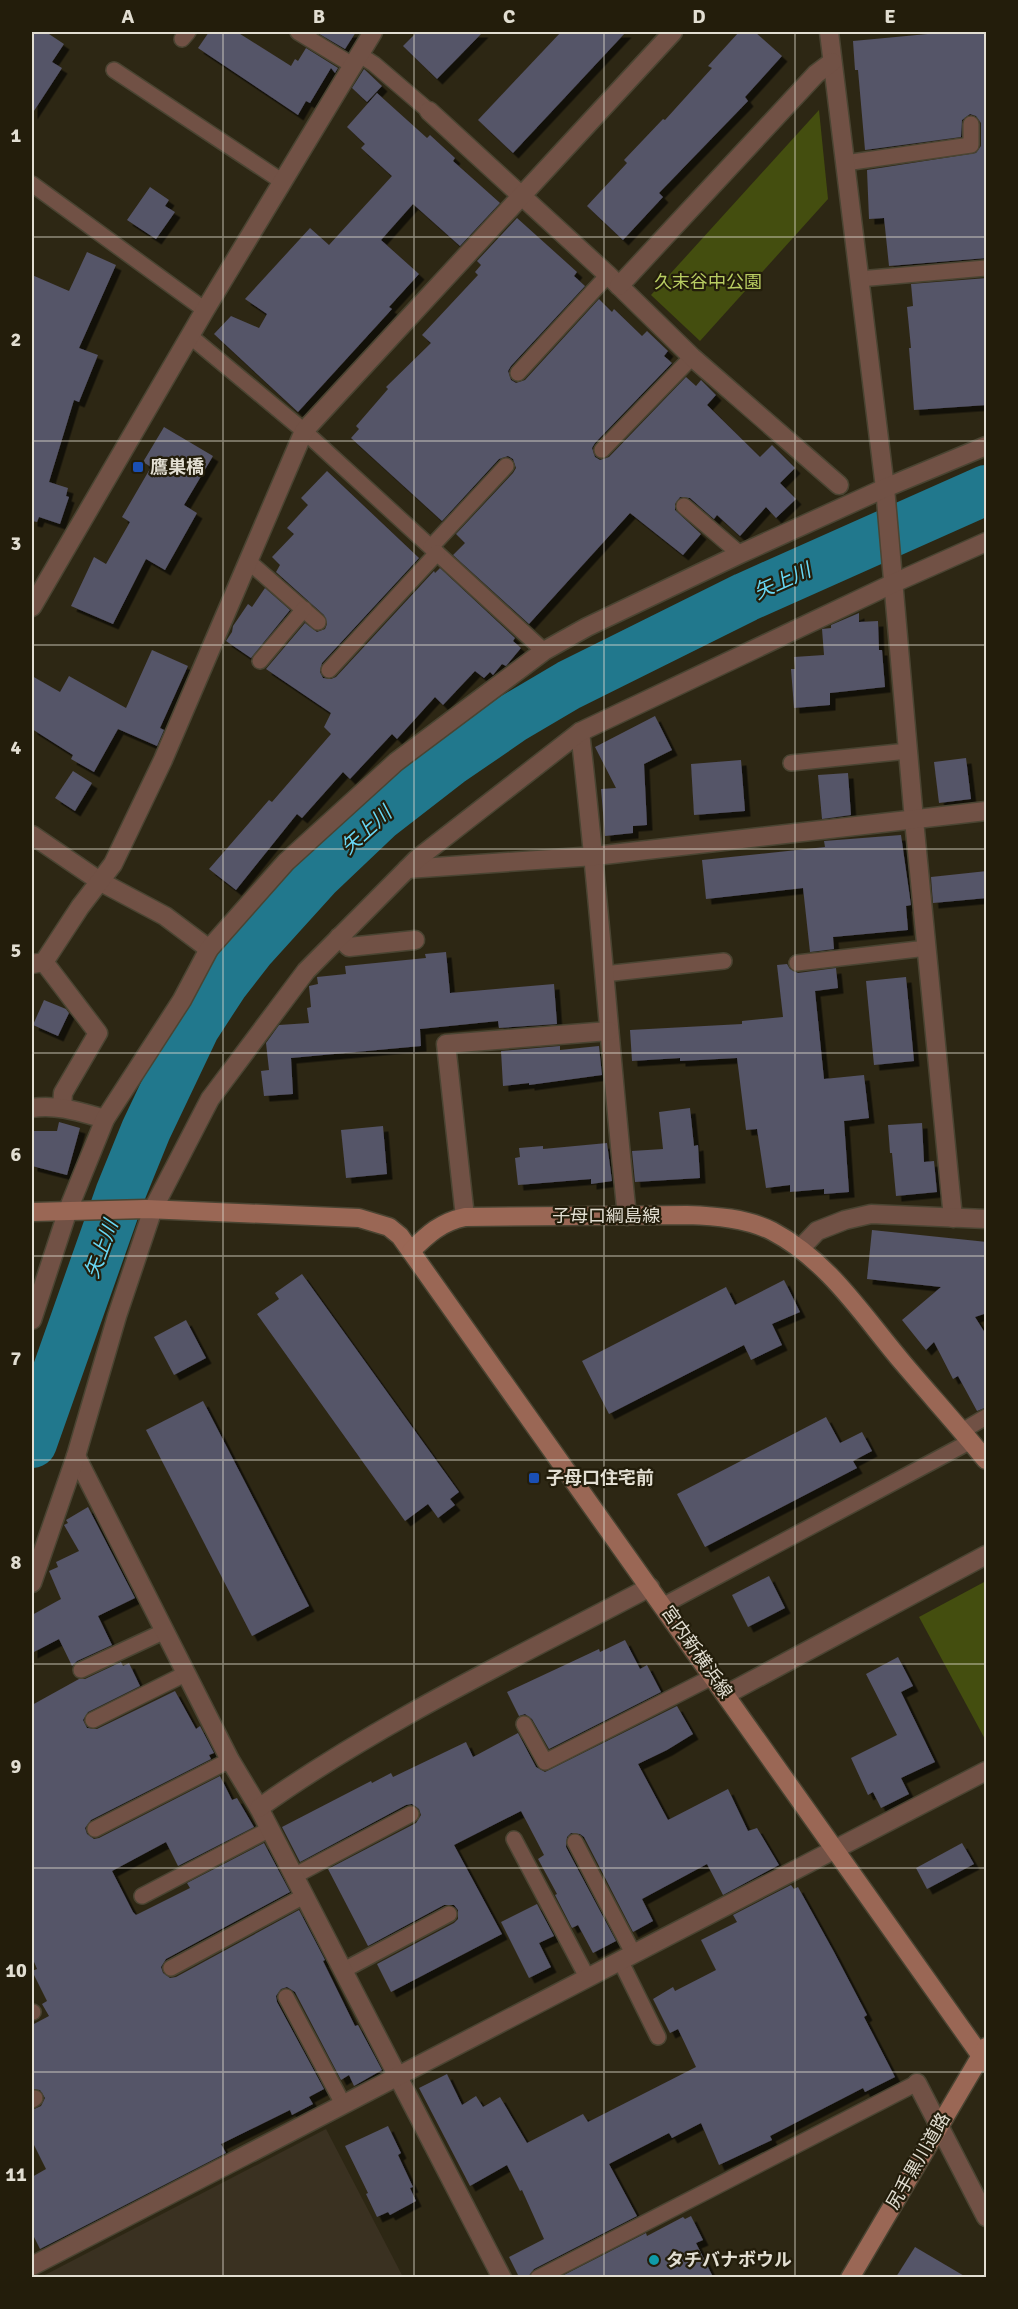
<svg xmlns="http://www.w3.org/2000/svg" width="1018" height="2309" font-family="Signika,'Noto Sans JP',sans-serif">
<defs>
<filter id="shadow"><feDropShadow dx="5.5" dy="5.5" stdDeviation="0" flood-color="#0009"/></filter>
</defs>
<rect width="100%" height="100%" fill="#2d2714"/>
<polygon fill="#3a3121" points="326,2129 403,2277 41,2277"/>
<g fill="#444e0f">
<polygon points="819,110 828,199 700,341 651,295"/>
<polygon points="986,1581 986,1741 919,1617"/>
</g>
<g fill="none" stroke-linecap="round" stroke-linejoin="round">
<polyline stroke="#21788d" stroke-width="50" points="32,1443 120,1194 146,1130 195,1027 223,984 251,948 318,874 378,817 449,762 513,718 569,685 746,597 986,490"/>
</g>
<g fill="#555468" filter="url(#shadow)">
<polygon points="32,32 46,32 64,44 52,62 62,68 32,114"/>
<polygon points="209,32 237,32 291,66 295,59 298,61 306,48 338,68 335,73 331,68 310,103 306,101 298,115 198,48"/>
<polygon points="316,32 356,32 345,49"/>
<polygon points="417,32 483,32 437,79 403,46"/>
<polygon points="561,32 626,32 513,153 478,120"/>
<polygon points="739,32 755,32 782,56 745,97 748,101 659,193 663,197 623,240 587,206 627,163 624,160 663,119 665,120 712,68 708,66"/>
<polygon points="949,32 986,32 987,206 984,206 987,258 889,266 884,218 869,219 867,170 976,153 981,146 981,123 976,116 970,114 962,120 961,137 865,150 858,70 855,70 853,41"/>
<polygon points="364,69 382,86 367,102 352,88"/>
<polygon points="377,93 427,138 430,135 455,158 453,161 500,203 460,246 413,204 381,240 419,274 389,307 392,309 298,412 214,334 231,316 259,328 267,314 245,299 310,228 329,245 392,176 361,148 365,144 347,127"/>
<polygon points="150,187 169,200 165,206 175,212 156,239 127,220"/>
<polygon points="517,218 577,272 574,276 585,286 511,366 508,371 511,380 516,383 525,380 599,299 612,312 614,309 642,336 647,331 668,351 664,356 672,363 595,443 592,448 595,457 600,460 609,457 686,377 696,386 701,380 716,395 707,405 760,457 772,445 795,468 780,483 796,499 776,518 766,507 740,536 717,515 714,519 690,498 680,497 675,504 675,510 701,534 683,555 630,513 529,624 453,555 465,543 456,534 513,473 516,468 513,459 508,456 499,459 442,521 351,438 359,429 356,426 388,389 386,387 431,343 422,335 478,275 475,272 481,265 477,261"/>
<polygon points="87,252 116,265 79,348 98,355 79,402 74,400 49,482 68,488 66,496 69,497 60,524 39,517 37,522 32,521 32,275 69,291"/>
<polygon points="987,278 987,405 914,410 909,348 911,348 907,307 913,306 911,284"/>
<polygon points="164,427 213,456 184,505 197,513 165,570 146,559 113,624 71,606 94,557 106,564 130,522 122,517 151,467 143,462"/>
<polygon points="327,471 419,558 322,663 320,672 323,678 331,679 336,677 434,571 435,573 440,568 515,638 513,641 521,648 506,666 502,664 493,675 490,672 484,678 475,671 443,705 435,697 397,739 392,734 350,779 343,772 302,818 297,814 236,890 209,869 269,800 272,802 331,734 324,727 331,713 266,669 305,623 317,632 325,629 327,624 324,615 276,572 280,565 272,557 294,534 287,528 308,505 301,498"/>
<polygon points="265,588 290,610 251,658 226,641 232,632 233,626 248,604 252,607"/>
<polygon points="859,613 859,622 878,621 879,650 882,650 885,687 830,693 830,705 794,708 791,669 795,669 794,657 824,655 822,629 831,628 831,625"/>
<polygon points="152,650 188,666 160,728 164,730 157,746 118,729 94,772 71,759 73,755 32,729 32,676 60,692 69,676 126,708"/>
<polygon points="655,716 672,750 644,764 647,825 633,826 633,833 605,836 601,789 616,788 595,747"/>
<polygon points="966,758 971,799 939,803 934,762"/>
<polygon points="741,760 745,811 694,815 691,764"/>
<polygon points="73,771 92,783 75,811 55,798"/>
<polygon points="848,773 851,815 822,819 818,775"/>
<polygon points="901,835 911,905 906,906 908,930 833,937 834,949 810,952 803,888 706,899 702,860 825,847 824,841"/>
<polygon points="987,871 987,898 933,903 931,877"/>
<polygon points="446,952 450,993 554,984 557,1024 499,1028 498,1021 420,1029 421,1046 291,1058 293,1094 264,1096 261,1071 269,1070 266,1043 279,1025 309,1023 307,1008 311,1007 309,986 318,984 317,977 346,974 345,966 426,958 425,954"/>
<polygon points="787,964 790,969 798,973 836,968 838,988 815,991 824,1079 864,1075 869,1118 844,1121 849,1192 824,1194 824,1189 790,1192 790,1185 766,1188 757,1129 746,1130 737,1058 680,1061 680,1058 632,1061 630,1030 742,1024 742,1021 783,1017 777,965"/>
<polygon points="906,977 914,1061 874,1065 866,981"/>
<polygon points="44,1000 66,1009 69,1013 58,1036 33,1025"/>
<polygon points="560,1046 560,1050 599,1046 602,1075 529,1085 529,1083 503,1086 501,1051"/>
<polygon points="690,1108 694,1146 698,1145 700,1178 635,1182 632,1151 663,1149 659,1112"/>
<polygon points="59,1122 80,1128 67,1175 32,1166 32,1131 57,1131"/>
<polygon points="922,1123 924,1162 934,1161 937,1192 896,1196 892,1153 890,1153 888,1125"/>
<polygon points="383,1126 387,1174 346,1178 341,1130"/>
<polygon points="607,1143 612,1181 591,1184 591,1179 518,1185 515,1158 520,1157 519,1148 543,1146 543,1149"/>
<polygon points="872,1230 987,1242 987,1313 975,1317 987,1336 987,1407 977,1411 958,1376 953,1379 934,1342 926,1350 902,1320 941,1287 867,1279"/>
<polygon points="302,1274 459,1492 450,1499 455,1505 438,1518 428,1504 405,1521 257,1314 279,1299 275,1293"/>
<polygon points="784,1280 800,1312 772,1324 782,1345 751,1360 744,1345 609,1414 582,1361 726,1287 735,1305"/>
<polygon points="186,1320 206,1358 174,1375 154,1337"/>
<polygon points="203,1401 309,1606 252,1636 146,1430"/>
<polygon points="826,1417 840,1443 862,1432 872,1451 853,1461 857,1468 705,1547 677,1494"/>
<polygon points="88,1507 135,1598 98,1616 112,1645 77,1661 72,1666 59,1639 32,1653 32,1615 61,1599 49,1571 58,1567 56,1562 79,1551 64,1525 68,1523 66,1520"/>
<polygon points="769,1576 785,1608 748,1627 732,1595"/>
<polygon points="625,1640 640,1669 647,1665 661,1692 549,1749 532,1719 525,1714 519,1716 507,1692 599,1649 600,1652"/>
<polygon points="898,1657 913,1686 901,1692 935,1762 901,1778 909,1794 881,1808 873,1792 868,1795 851,1758 897,1735 866,1674"/>
<polygon points="121,1662 123,1666 129,1663 140,1686 88,1712 83,1720 87,1728 97,1729 175,1691 196,1729 200,1726 214,1753 209,1755 211,1759 91,1820 85,1828 87,1834 94,1839 99,1838 220,1776 232,1800 237,1798 254,1827 178,1866 166,1842 112,1871 133,1912 136,1915 190,1888 187,1883 264,1843 290,1892 166,1959 161,1967 163,1973 170,1978 176,1977 299,1910 325,1960 323,1961 355,2026 358,2025 382,2070 354,2086 349,2075 341,2080 295,1992 287,1987 281,1989 276,1996 277,2002 324,2089 309,2097 313,2104 292,2115 290,2110 221,2144 226,2153 40,2249 32,2233 32,2177 46,2169 32,2141 32,2110 41,2106 45,2098 40,2090 32,2089 32,2025 49,2016 42,2004 47,2001 32,1971 37,1969 32,1957 32,1705 79,1679 85,1679"/>
<polygon points="677,1706 693,1734 667,1750 638,1764 668,1820 728,1789 748,1831 757,1828 779,1865 723,1895 707,1864 642,1899 653,1921 633,1932 584,1837 580,1834 571,1833 567,1837 566,1847 616,1941 593,1953 578,1925 572,1928 555,1895 557,1894 538,1859 544,1855 521,1811 454,1845 502,1934 391,1992 377,1964 454,1923 458,1919 458,1910 454,1905 444,1905 368,1946 328,1869 416,1823 421,1815 419,1809 412,1804 406,1805 300,1862 282,1827 371,1781 372,1783 391,1773 393,1777 466,1742 473,1757 518,1733 536,1767 545,1772"/>
<polygon points="962,1843 974,1864 927,1889 916,1868"/>
<polygon points="791,1885 794,1889 798,1887 834,1952 867,2015 864,2017 895,2077 865,2092 863,2088 770,2136 772,2140 719,2165 701,2123 672,2138 669,2133 609,2164 637,2216 534,2269 528,2277 519,2277 509,2257 544,2239 522,2190 520,2191 507,2165 470,2186 419,2088 447,2074 462,2105 476,2096 483,2107 500,2097 527,2143 583,2114 588,2122 696,2067 678,2029 670,2033 653,1999 673,1987 675,1991 716,1970 701,1940 737,1922 733,1915"/>
<polygon points="537,1904 554,1936 539,1943 551,1967 529,1978 501,1922"/>
<polygon points="388,2126 401,2153 398,2155 413,2187 410,2188 416,2201 390,2215 388,2212 377,2217 366,2194 368,2193 345,2146"/>
<polygon points="691,2216 703,2240 696,2243 713,2277 560,2277 646,2233 647,2236 683,2217 685,2219"/>
<polygon points="915,2247 966,2277 896,2277"/>
</g>
<g fill="none" stroke-linecap="round" stroke-linejoin="round">
<g stroke="#4a4432" stroke-width="18">
<g id="lane">
<polyline points="298,32 354,66"/>
<polyline points="182,39 188,32"/>
<polyline points="360,55 374,64 429,111"/>
<polyline points="114,70 283,182"/>
<polyline points="845,163 971,145 971,124"/>
<polyline points="32,184 205,310"/>
<polyline points="859,279 986,268"/>
<polyline points="190,336 304,431 544,651"/>
<polyline points="518,373 608,275"/>
<polyline points="602,450 692,357"/>
<polyline points="684,506 740,554"/>
<polyline points="431,547 506,466"/>
<polyline points="248,561 318,622"/>
<polyline points="260,661 304,609"/>
<polyline points="329,670 437,553"/>
<polyline points="791,763 908,751"/>
<polyline points="797,963 927,948"/>
<polyline points="604,974 724,961"/>
<polyline points="962,1431 986,1417"/>
<polyline points="664,1605 971,1441"/>
<polyline points="81,1670 165,1631"/>
<polyline points="93,1720 187,1673"/>
<polyline points="524,1724 545,1762 714,1676"/>
<polyline points="95,1829 230,1760"/>
<polyline points="514,1839 587,1977"/>
<polyline points="575,1842 633,1953"/>
<polyline points="294,1876 411,1814"/>
<polyline points="142,1896 270,1829"/>
<polyline points="620,1960 658,2037"/>
<polyline points="171,1968 304,1896"/>
<polyline points="342,1971 449,1914"/>
<polyline points="286,1997 343,2104"/>
<polyline points="32,2012 33,2012"/>
<polyline points="32,2100 35,2098"/>
<polyline points="538,2278 917,2083"/>
</g>
</g>
<g stroke="#4a4432" stroke-width="21">
<g id="street">
<polyline points="829,32 885,488 914,820 953,1218"/>
<polyline points="429,111 608,275 692,357 839,485"/>
<polyline points="619,286 816,74 832,62"/>
<polyline points="32,607 205,310 373,32"/>
<path d="M580 732C599 893 610 1054 627 1216"/>
<polyline points="32,835 101,882 165,916 209,949"/>
<polyline points="407,869 595,856 986,811"/>
<polyline points="339,937 349,947 415,940"/>
<polyline points="44,962 98,1033 63,1093 62,1107"/>
<polyline points="32,964 44,962 80,907 113,864 163,760 304,431 673,32"/>
<path d="M32 1108C57 1104 80 1112 105 1119"/>
<polyline points="465,1217 446,1044 609,1031"/>
<polyline points="800,1249 817,1231 845,1220 871,1214 986,1219"/>
<polyline points="32,1320 68,1210 105,1119 182,1000 209,949 286,862 396,762 544,651 587,627 740,554 885,488 986,446"/>
<polyline points="76,1456 230,1760 259,1808 502,2278"/>
<polyline points="32,1583 76,1456 117,1316 153,1209 210,1099 306,971 417,859 580,732 894,583 986,542"/>
<polyline points="727,1694 986,1555"/>
<path d="M259 1808C381 1721 518 1657 650 1587"/>
<polyline points="917,2083 986,2217"/>
<polyline points="32,2266 986,1771"/>
</g>
</g>
<g stroke="#4a4432" stroke-width="21">
<g id="secondary">
<polyline points="32,1212 146,1209 359,1218 389,1227 400,1236 986,2063"/>
<path d="M411 1251C428 1234 441 1222 465 1217L687 1215C715 1216 746 1218 772 1231 829 1261 863 1316 903 1363 931 1396 959 1427 986 1460"/>
<polyline points="850,2278 986,2047"/>
</g>
</g>
<use href="#lane" stroke="#715145" stroke-width="15"/>
<use href="#street" stroke="#715145" stroke-width="18"/>
<use href="#secondary" stroke="#9a6755" stroke-width="18"/>
</g>
<path fill="none" stroke="#e2ded2" stroke-width="1.5" stroke-opacity="0.55" d="M223 32V2278M414 32V2278M604 32V2278M795 32V2278M32 237H986M32 441H986M32 645H986M32 849H986M32 1053H986M32 1256H986M32 1460H986M32 1664H986M32 1868H986M32 2072H986"/>
<g fill="#1a4fb4" stroke="#231d0b" stroke-width="2">
<rect x="132" y="461" width="12" height="12" rx="3"/>
<rect x="528" y="1472" width="12" height="12" rx="3"/>
</g>
<circle fill="#0f9aa8" stroke="#231d0b" stroke-width="2" cx="654" cy="2260" r="6"/>
<g text-anchor="middle" stroke-width="4.5" stroke-linejoin="round" paint-order="stroke">
<g font-size="18" fill="#b9cd62" stroke="#231d0b">
<text x="708" y="288">久末谷中公園</text>
</g>
<g font-size="18" font-weight="bold" fill="#e2ded2" stroke="#231d0b" text-anchor="start">
<text x="150" y="473">鷹巣橋</text>
<text x="546" y="1484">子母口住宅前</text>
<text x="666" y="2266">タチバナボウル</text>
</g>
<g font-size="18" fill="#e2ded2" stroke="#231d0b">
<text x="606" y="1222">子母口綱島線</text>
<text transform="translate(697 1652) rotate(55)" y="6">宮内新横浜線</text>
<text transform="translate(918 2161) rotate(-60)" y="6">尻手黒川道路</text>
</g>
<g font-size="20" font-style="italic" fill="#69d8f5" stroke="#231d0b">
<text transform="translate(782 581) rotate(-24)" y="7">矢上川</text>
<text transform="translate(366 830) rotate(-42)" y="7">矢上川</text>
<text transform="translate(101 1249) rotate(-70)" y="7">矢上川</text>
</g>
</g>
<rect width="1018" height="2309" fill="none" stroke="#231d0b" stroke-width="66"/>
<rect x="33" y="33" width="952" height="2243" fill="none" stroke="#e2ded2" stroke-width="2"/>
<g font-size="20" text-anchor="middle" font-weight="bold" fill="#e2ded2">
<text x="128" y="23">A</text>
<text x="319" y="23">B</text>
<text x="509" y="23">C</text>
<text x="699" y="23">D</text>
<text x="890" y="23">E</text>
<text x="16" y="142">1</text>
<text x="16" y="346">2</text>
<text x="16" y="550">3</text>
<text x="16" y="754">4</text>
<text x="16" y="957">5</text>
<text x="16" y="1161">6</text>
<text x="16" y="1365">7</text>
<text x="16" y="1569">8</text>
<text x="16" y="1773">9</text>
<text x="16" y="1977">10</text>
<text x="16" y="2181">11</text>
</g>
</svg>
